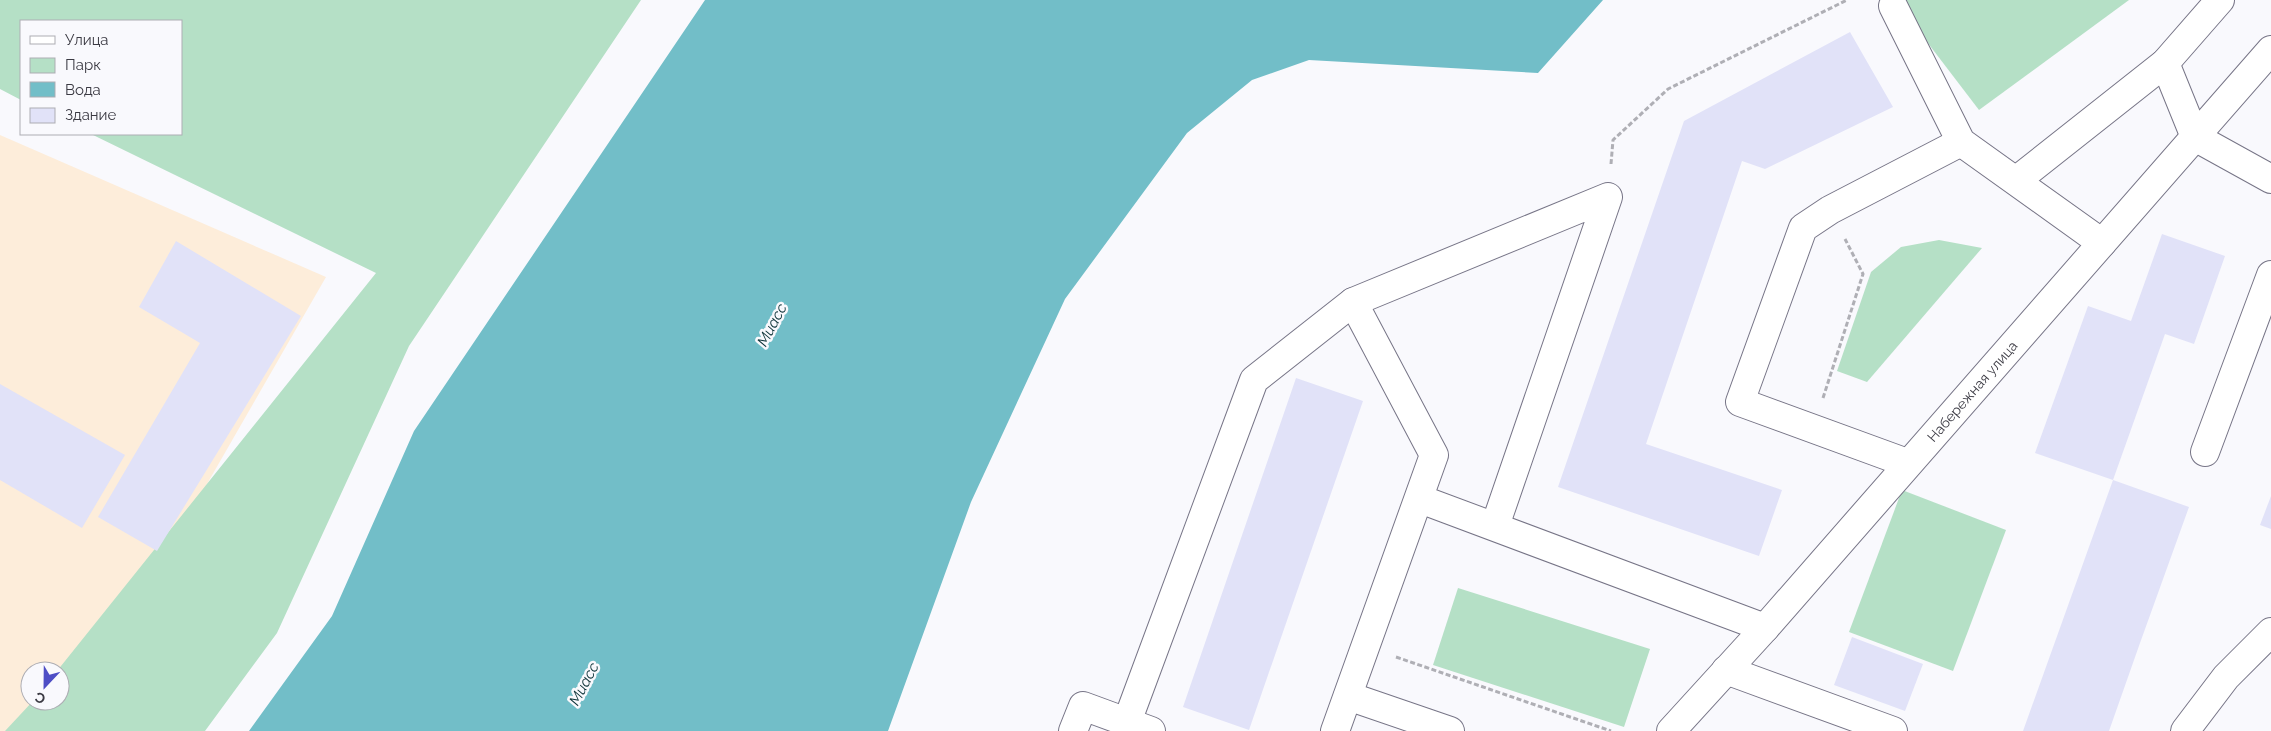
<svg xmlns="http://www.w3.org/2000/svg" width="2271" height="731" font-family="Raleway,sans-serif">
<rect width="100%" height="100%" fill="#f9f9fd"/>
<path fill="#fdedda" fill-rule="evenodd" d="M0 135 326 277 65 731H0ZM30 671H60V701H30Z"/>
<g fill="#b5e0c6">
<polygon points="0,0 641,0 409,346 277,633 205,731 5,731 33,701 60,701 60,671 57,671 376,273 91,134 181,134 181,21 21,21 21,100 0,89"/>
<polygon points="1895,0 2129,0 1979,110"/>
<polygon points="1939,240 1982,248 1867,382 1837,371 1871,272 1901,247"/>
<polygon points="1902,490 2006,530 1953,671 1849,632"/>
<polygon points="1458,588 1650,649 1624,727 1433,665"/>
</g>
<polygon fill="#72bec8" points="705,0 1603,0 1538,73 1309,60 1252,80 1187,133 1065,299 971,502 888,731 249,731 332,616 414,431"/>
<g fill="#e1e2f8">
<polygon points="1850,32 1893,107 1765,169 1742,161 1646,444 1782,490 1759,556 1558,487 1684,121"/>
<polygon points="2162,234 2225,256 2194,344 2165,334 2113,480 2035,453 2088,306 2131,321"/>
<polygon points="176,241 301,316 157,551 98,517 200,343 139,307"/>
<polygon points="1296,378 1363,401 1249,730 1183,707"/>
<polygon points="0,384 125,455 82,528 0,480"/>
<polygon points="2113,480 2189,507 2140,643 2109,731 2023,731"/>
<polygon points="2271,496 2271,529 2260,525"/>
<polygon points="1852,637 1923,664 1905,711 1834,685"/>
</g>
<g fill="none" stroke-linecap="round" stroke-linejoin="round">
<g stroke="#777587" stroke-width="30">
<g id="minor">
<polyline points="1893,6 1961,142 2102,243"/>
<polyline points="2165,63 2195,137 2271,179"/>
<polyline points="2017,180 2165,63 2220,0"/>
<polyline points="2205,452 2271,275"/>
<polyline points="1907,463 1740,402 1803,228 1830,210 1961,142"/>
<polyline points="1420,499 1765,628"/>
<polyline points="1726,670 1893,731"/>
<polyline points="1348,696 1450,731"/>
<polyline points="1127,722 1254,380 1353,302 1608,197 1495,526"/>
<polyline points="1073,731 1083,706 1151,731"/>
<polyline points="1335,731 1434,455 1353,302"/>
<path id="s1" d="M1671 731 1765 628 2271 50"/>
<polyline points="2185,731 2226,677 2271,632"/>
</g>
</g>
<g stroke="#afafb5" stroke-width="3" stroke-dasharray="5 2.5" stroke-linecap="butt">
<polyline points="1611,164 1613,140 1668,89 1847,0"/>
<polyline points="1823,398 1863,274 1845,239"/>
<polyline points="1396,657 1611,731"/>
</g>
<use href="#minor" stroke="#fff" stroke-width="28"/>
</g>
<g text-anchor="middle" stroke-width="5" stroke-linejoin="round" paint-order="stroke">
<g font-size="14" fill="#3b3a43" stroke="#f9f9fd">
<text dy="5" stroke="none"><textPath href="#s1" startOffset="454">Набережная улица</textPath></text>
</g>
<g font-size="15" font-style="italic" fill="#093035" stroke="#f9f9fd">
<text transform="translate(772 325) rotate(-62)" y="5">Миасс</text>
<text transform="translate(584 684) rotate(-62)" y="5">Миасс</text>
</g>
</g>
<rect x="20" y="20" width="162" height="115" fill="#f9f9fd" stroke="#adadb3"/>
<rect x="30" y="36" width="25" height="8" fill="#ffffff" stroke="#adadb3"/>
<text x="65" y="45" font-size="15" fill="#3b3a43">Улица</text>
<rect x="30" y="58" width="25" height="15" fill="#b5e0c6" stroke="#adadb3"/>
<text x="65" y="70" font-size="15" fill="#3b3a43">Парк</text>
<rect x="30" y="82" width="25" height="15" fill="#72bec8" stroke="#adadb3"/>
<text x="65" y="95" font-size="15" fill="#3b3a43">Вода</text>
<rect x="30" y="108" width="25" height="15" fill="#e1e2f8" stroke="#adadb3"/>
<text x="65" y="120" font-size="15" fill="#3b3a43">Здание</text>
<g transform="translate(45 686) rotate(202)"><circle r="24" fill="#f9f9fd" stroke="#adadb3"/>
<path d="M0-4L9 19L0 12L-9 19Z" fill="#4e4ec5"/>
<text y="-8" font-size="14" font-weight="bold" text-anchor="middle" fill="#3b3a43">С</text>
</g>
</svg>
